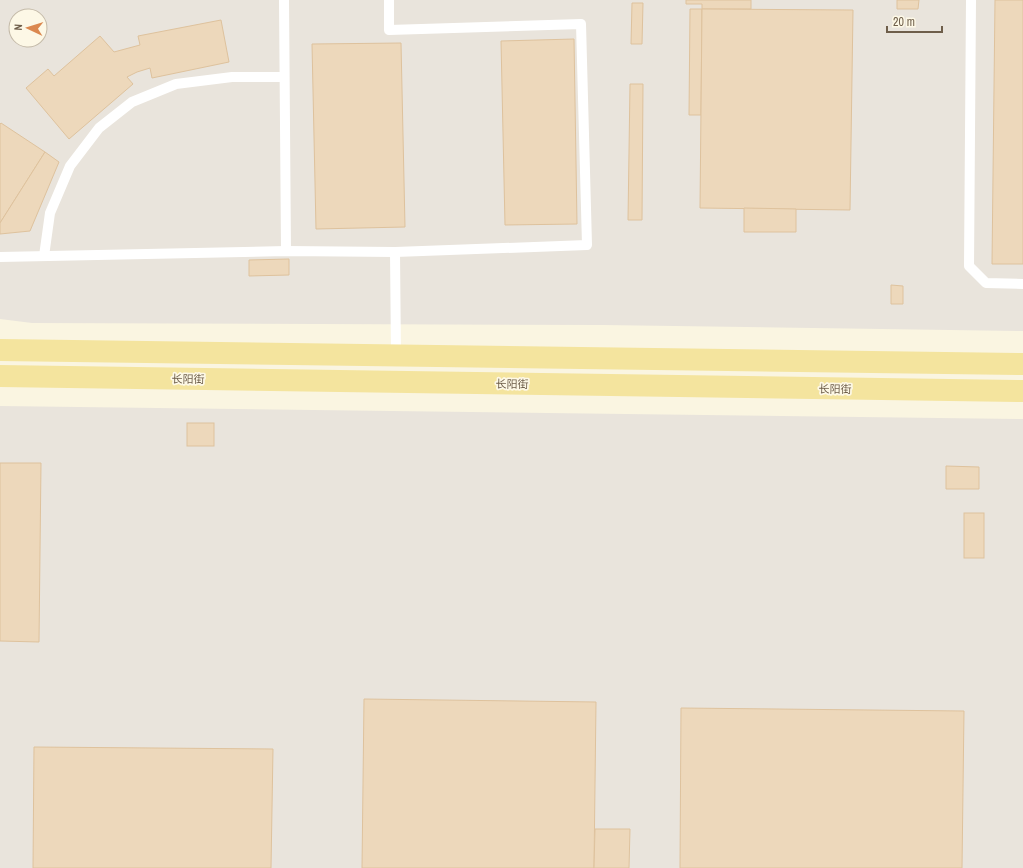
<svg xmlns="http://www.w3.org/2000/svg" width="1023" height="868" font-family="'Archivo Narrow','Noto Sans SC',sans-serif">
<rect width="100%" height="100%" fill="#faf5e1"/>
<g fill="#e9e4dc" fill-rule="evenodd">
<path d="M0 0H1023V331L603 325 32 323 0 319ZM16 16H40V40H16Z"/>
<polygon points="0,406 1023,419 1023,868 0,868"/>
</g>
<g fill="#edd8bb" stroke="#dec29d">
<polygon points="686,0 751,0 751,9 702,9 702,4 686,4"/>
<polygon points="897,0 919,0 918,9 897,9"/>
<polygon points="995,0 1023,0 1023,264 992,264"/>
<polygon points="632,3 643,3 642,44 631,44"/>
<polygon points="690,9 702,9 701,115 689,115"/>
<polygon points="702,9 853,10 850,210 700,208"/>
<polygon points="221,20 229,62 152,78 150,68 137,72 127,77 133,84 69,139 26,88 48,69 54,76 100,36 114,52 140,45 138,36"/>
<polygon points="574,39 577,224 505,225 501,41"/>
<polygon points="401,43 405,227 316,229 312,44"/>
<polygon points="630,84 643,84 642,220 628,220"/>
<polygon points="1,123 45,152 0,223 0,124"/>
<polygon points="45,152 59,162 30,231 0,234 0,223"/>
<polygon points="744,208 796,209 796,232 744,232"/>
<polygon points="289,259 289,275 249,276 249,260"/>
<polygon points="891,285 903,286 903,304 891,304"/>
<rect x="187" y="423" width="27" height="23"/>
<polygon points="0,463 41,463 39,642 0,641"/>
<polygon points="946,466 979,467 979,489 946,489"/>
<rect x="964" y="513" width="20" height="45"/>
<polygon points="364,699 596,702 594,868 362,868"/>
<polygon points="681,708 964,711 962,868 680,868"/>
<polygon points="34,747 273,749 271,868 33,868"/>
<polygon points="595,829 630,829 629,868 594,868"/>
</g>
<g fill="none" stroke-linecap="round" stroke-linejoin="round">
<g stroke="#fff" stroke-width="10">
<polyline points="284,0 286,251"/>
<polyline points="971,0 969,266 986,283 1023,284"/>
<polyline points="395,252 396,356"/>
<polyline points="44,256 50,213 70,166 99,128 132,102 176,84 232,77 284,77"/>
<polyline points="0,257 286,251 395,252 587,245 581,24 389,30 389,0"/>
</g>
<g stroke="#f4e49e" stroke-width="22">
<polyline points="0,350 1023,364"/>
<polyline points="0,376 1023,391"/>
</g>
</g>
<g text-anchor="middle" stroke-width="3.5" stroke-linejoin="round" paint-order="stroke">
<g font-size="11" fill="#6e5e4a" stroke="#fdf8e6">
<text transform="translate(188 379) rotate(1)" y="4">长阳街</text>
<text transform="translate(512 384) rotate(1)" y="4">长阳街</text>
<text transform="translate(835 389) rotate(1)" y="4">长阳街</text>
</g>
</g>
<g transform="translate(28 28) rotate(274)"><circle r="19" fill="#fdf8e6" stroke="#c4baa8"/>
<path d="M0-3L7 15L0 10L-7 15Z" fill="#db884f"/>
<text y="-6" font-size="11" font-weight="bold" text-anchor="middle" fill="#6e5e4a">N</text>
</g>
<path d="M887 26v6h55v-6" fill="none" stroke="#6e5e4a" stroke-width="2"/>
<text x="893" y="26" font-size="12" fill="#6e5e4a" stroke="#fdf8e6" stroke-width="3" paint-order="stroke">20 m</text>
</svg>
